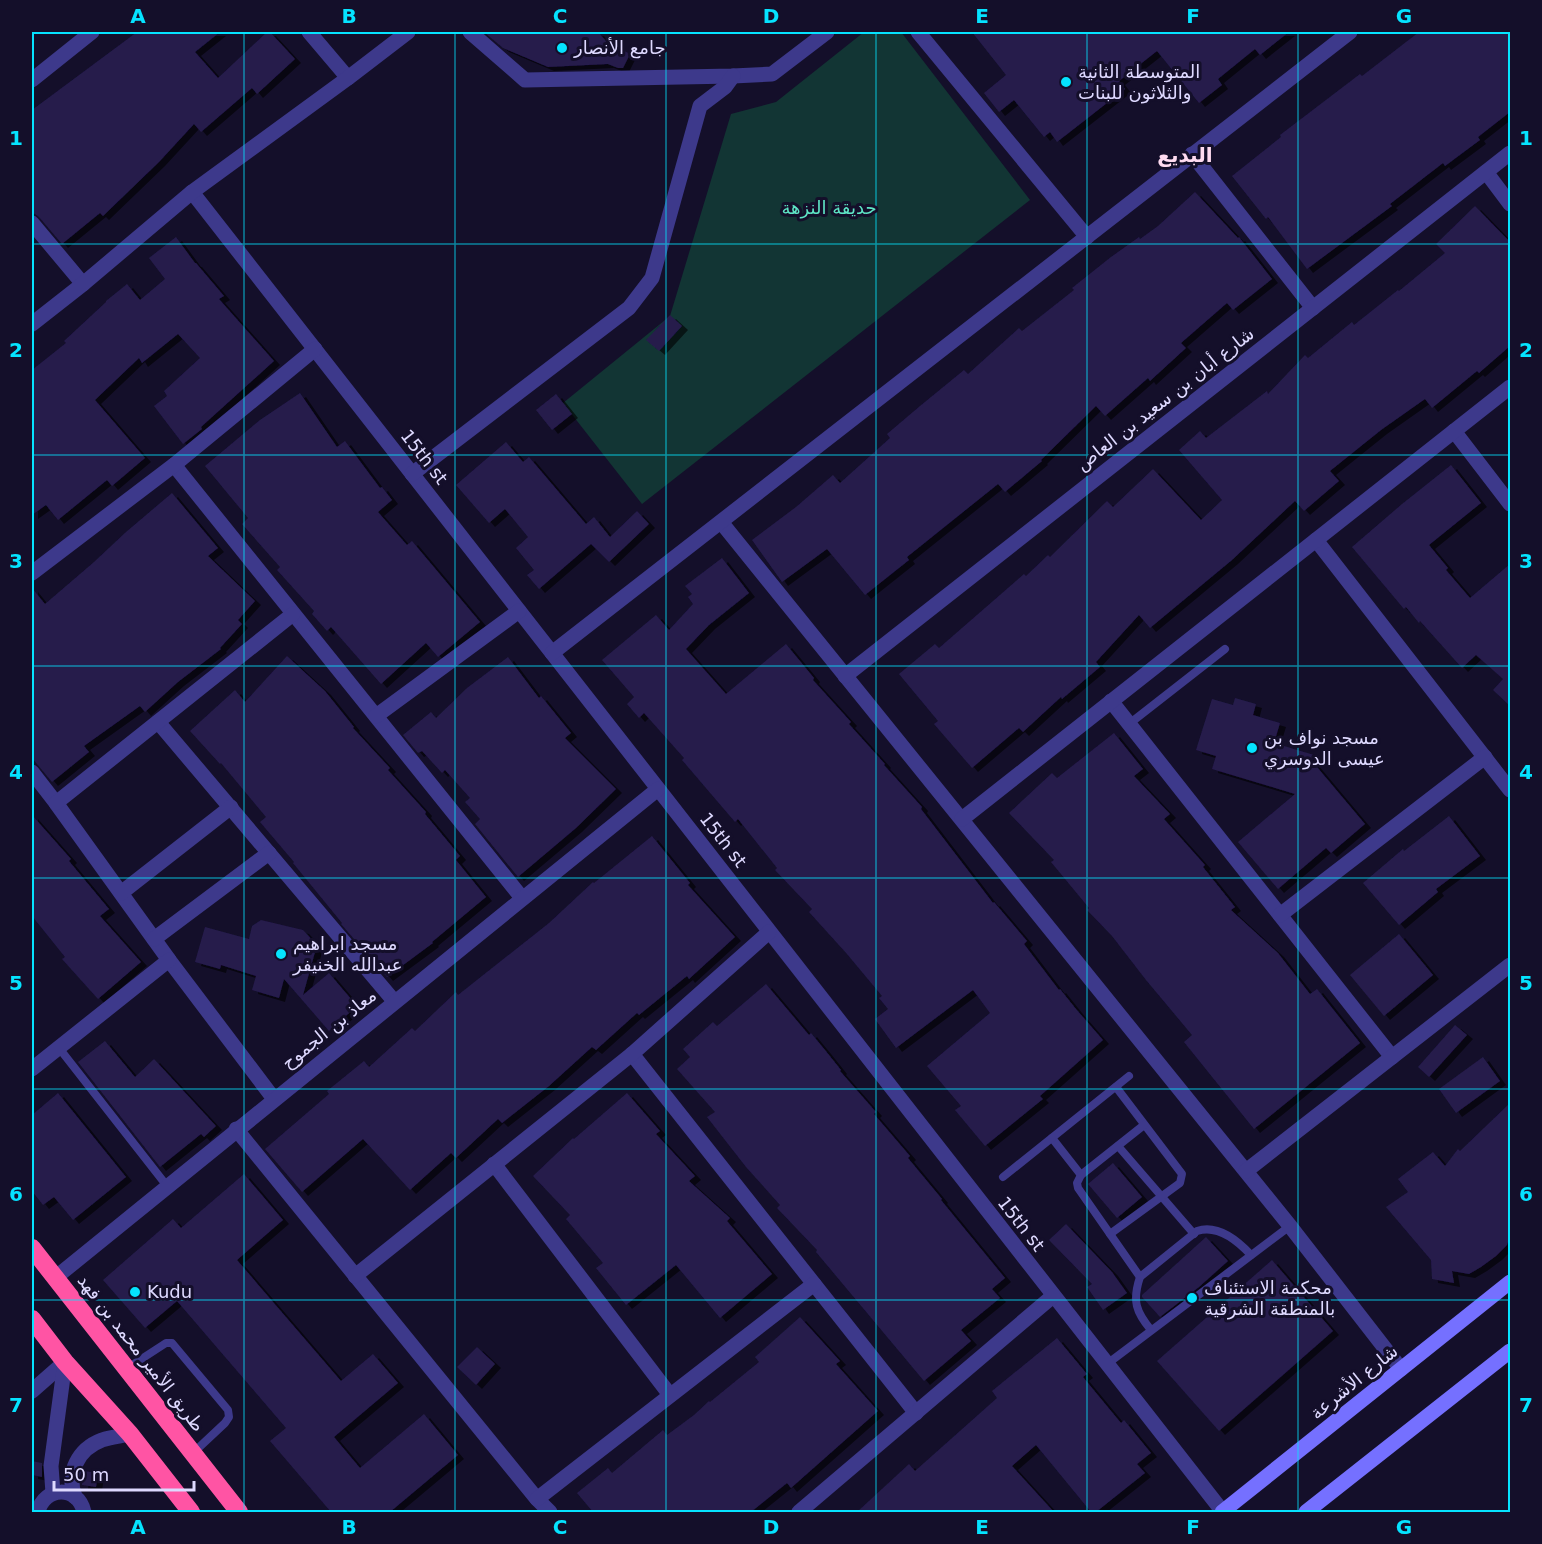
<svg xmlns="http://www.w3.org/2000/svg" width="1542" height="1544" font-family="'DejaVu Sans',Vazirmatn,sans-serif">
<defs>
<filter id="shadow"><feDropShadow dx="6" dy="4" stdDeviation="0" flood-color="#0009"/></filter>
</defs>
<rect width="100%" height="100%" fill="#140f2a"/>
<polygon fill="#123534" points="864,32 901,32 1030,200 642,504 563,403 670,316 731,114 776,102"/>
<g fill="#251b4c" filter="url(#shadow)">
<polygon points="137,32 220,32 195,52 218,78 267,32 270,32 295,59 257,94 252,88 201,132 194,124 159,162 103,216 100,213 62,244 39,217 32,212 32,110"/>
<polygon points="484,32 598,32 606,41 630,54 623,68 618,68 608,64 548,67 503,48"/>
<polygon points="972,32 1289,32 1260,55 1255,49 1218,79 1222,85 1199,103 1157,51 1119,81 1125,89 1057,142 1050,132 1044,137 1014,100 999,112 984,93 1006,75"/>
<polygon points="1419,32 1510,32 1510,112 1478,137 1480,140 1445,166 1443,163 1390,204 1392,206 1307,269 1268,217 1266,219 1232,176 1281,137 1280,135 1360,74 1362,76"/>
<polygon points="1195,192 1238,238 1239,237 1272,279 1233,310 1227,303 1181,343 1186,348 1150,381 1148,378 1105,416 1096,406 1041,460 1042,461 1005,492 998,484 907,557 909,560 865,595 827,549 782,582 752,540 796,507 833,475 840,483 890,438 887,434 920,406 964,370 968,374 1019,328 1022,331 1074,290 1072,288 1111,257 1139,237 1140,239 1158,226"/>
<polygon points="1475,206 1510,242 1510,346 1479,373 1477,371 1432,408 1425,399 1381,430 1330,471 1339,481 1304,511 1295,501 1232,560 1150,628 1139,615 1096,662 1100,667 1062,699 1061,697 1023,732 1019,728 972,768 934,724 938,721 899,674 935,644 939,648 1024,574 1026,576 1048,555 1050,557 1107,501 1113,507 1153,469 1201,520 1222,500 1179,450 1200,431 1206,438 1267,391 1268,394 1305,355 1308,358 1352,322 1354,325 1398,290 1399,291 1445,253 1436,244"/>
<polygon points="176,237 195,263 196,263 224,296 219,299 274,361 201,427 202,429 183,444 154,406 167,396 164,391 200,358 178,334 142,363 139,358 95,400 145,458 112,486 107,480 58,520 46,505 32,515 32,370 66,343 64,341 106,302 106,301 127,284 140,300 165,279 149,258"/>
<polygon points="670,315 682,326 659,351 646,340"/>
<polygon points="300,393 337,447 345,441 380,488 382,487 392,500 378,512 407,545 412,541 480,622 438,657 426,643 381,684 331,627 327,631 312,614 314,611 277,570 280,567 242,524 248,518 205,466 260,420"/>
<polygon points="556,394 572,414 552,430 536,410"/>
<polygon points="506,442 523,462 529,457 586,524 594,517 610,537 637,511 649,524 609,562 591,544 539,589 527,575 534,570 516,548 528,537 505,509 489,523 456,485"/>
<polygon points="1451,465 1481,503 1429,545 1448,568 1446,570 1470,598 1510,564 1510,706 1493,690 1503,679 1476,655 1462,668 1420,621 1419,623 1406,607 1404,609 1352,547 1402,504"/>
<polygon points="172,493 218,548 208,556 255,601 238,620 242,624 220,648 221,649 178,682 145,712 140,706 84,746 89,752 52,782 32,758 32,588 45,604 94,562 126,532"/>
<polygon points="722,558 749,593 709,625 686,649 726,694 786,644 814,678 813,680 851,722 849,724 885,764 884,765 922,807 921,809 993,903 994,902 1027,941 1024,944 1059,990 1060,989 1076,1009 1103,1040 1040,1096 1043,1099 985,1146 955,1110 961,1106 927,1066 990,1013 973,990 896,1048 875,1019 888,1009 879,998 882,996 847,954 809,912 812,909 775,870 777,868 738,819 735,822 682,760 684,758 644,713 639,718 627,704 634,697 602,660 656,615 669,630 693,604 688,597 692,594 685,586"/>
<polygon points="287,656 325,691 354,727 353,728 390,768 388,770 426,812 425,814 460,856 456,860 486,897 432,942 433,943 387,977 341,924 342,923 293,863 294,862 260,822 266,817 221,763 220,764 190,731 235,690 245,702"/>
<polygon points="508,657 539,698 541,696 571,733 565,738 616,789 576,828 518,877 475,824 480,819 465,802 470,798 445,770 442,773 422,751 418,753 403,735 431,712 436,718 467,688"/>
<polygon points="1235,698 1256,704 1253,715 1280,723 1274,743 1314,755 1312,761 1365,824 1331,853 1326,848 1278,889 1238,842 1295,794 1212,769 1216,756 1196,750 1212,699 1233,705"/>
<polygon points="1114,733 1143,769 1134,776 1170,814 1164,819 1205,865 1203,867 1235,907 1231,910 1278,953 1310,994 1317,989 1360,1043 1254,1129 1184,1042 1192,1035 1146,980 1112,936 1087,910 1089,908 1051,862 1054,860 1009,813 1052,773 1057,778"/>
<polygon points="32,815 71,859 69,861 109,909 100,916 141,962 98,999 62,959 65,957 32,916"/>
<polygon points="1449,816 1480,856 1436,889 1438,892 1399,925 1363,883 1403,849 1404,851"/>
<polygon points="652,836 690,883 688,885 735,937 689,979 687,976 639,1015 637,1013 596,1050 592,1047 549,1086 502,1123 498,1119 456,1158 451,1153 410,1190 363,1139 302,1192 265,1149 329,1094 327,1091 364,1061 369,1067 412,1028 415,1031 456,992 458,995 549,923 593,882 594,883"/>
<polygon points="261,920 303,930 317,945 303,995 329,973 357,1006 329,1031 284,979 279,998 252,990 256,976 221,965 220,969 195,962 205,927 249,939 252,926"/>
<polygon points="1399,934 1433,975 1384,1016 1350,975"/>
<polygon points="766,984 809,1035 811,1033 825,1050 841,1070 840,1071 876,1112 874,1114 910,1156 908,1158 942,1199 941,1200 1005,1278 992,1289 1000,1298 961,1330 971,1341 924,1381 816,1252 817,1250 777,1208 780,1205 746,1167 707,1117 715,1112 677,1069 690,1057 683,1049 713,1022 717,1026"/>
<polygon points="1455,1025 1467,1035 1429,1077 1418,1067"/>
<polygon points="105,1041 135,1077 154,1059 216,1126 204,1137 201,1134 160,1167 78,1062"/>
<polygon points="1483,1057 1500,1081 1456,1113 1439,1089"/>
<polygon points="58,1093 126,1177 73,1220 54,1197 43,1205 32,1191 32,1115"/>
<polygon points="627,1093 660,1131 656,1134 695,1176 689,1181 730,1218 727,1221 772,1274 720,1318 676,1265 626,1305 596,1268 603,1263 566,1219 570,1215 533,1176 573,1138 574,1139"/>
<polygon points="1510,1103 1510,1236 1507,1245 1496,1256 1481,1267 1469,1274 1452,1271 1454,1283 1432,1279 1431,1260 1386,1207 1408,1192 1398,1179 1433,1152 1445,1166 1458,1149 1460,1151"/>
<polygon points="1113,1163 1142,1197 1117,1218 1088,1184"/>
<polygon points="244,1174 283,1220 237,1260 341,1381 373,1354 398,1383 334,1437 360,1468 424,1414 458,1455 390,1512 331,1512 270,1441 286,1428 177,1301 145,1328 103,1280 173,1219 181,1228"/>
<polygon points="1066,1224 1112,1272 1127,1293 1103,1310 1087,1287 1092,1284 1049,1240"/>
<polygon points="1206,1237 1228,1261 1199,1287 1160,1317 1142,1297 1142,1295"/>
<polygon points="1272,1260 1333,1331 1219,1431 1157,1361"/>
<polygon points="800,1317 840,1361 836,1364 878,1411 791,1488 787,1483 751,1512 593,1512 577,1493 608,1468 612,1473 663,1430 667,1435 694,1415 709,1401 710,1402 759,1362 755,1357"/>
<polygon points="1057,1338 1087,1374 1083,1377 1121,1423 1124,1420 1151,1453 1137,1464 1145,1473 1096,1512 1091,1512 1036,1445 1012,1466 1054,1512 857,1512 909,1464 915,1471 997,1398 992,1391"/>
<polygon points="477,1347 495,1364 476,1385 457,1367"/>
<polygon points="32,1461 42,1463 42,1477 32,1475"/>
<polygon points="84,1471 98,1473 96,1487 82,1485"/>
</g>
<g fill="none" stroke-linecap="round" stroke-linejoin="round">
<g stroke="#3d398b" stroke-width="8">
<polyline points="1129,724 1225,649"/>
<polyline points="59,1048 167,1186"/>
<polyline points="1052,1138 1081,1175"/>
<polyline points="1118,1146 1194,1234"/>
<polyline points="1003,1177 1129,1076"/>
<polyline points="1110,1234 1180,1183 1182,1174 1116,1087"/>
<polyline points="1140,1277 1078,1188 1077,1183 1081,1175 1144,1125"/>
<path d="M1151 1330C1136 1312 1132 1301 1140 1277L1197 1231C1218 1224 1238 1241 1251 1255"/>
<polyline points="1107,1364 1290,1226"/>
<polyline points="126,1369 166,1343 172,1343 228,1410 229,1417 225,1423 193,1453"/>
</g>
<g stroke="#3d398b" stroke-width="15">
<polyline points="309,32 348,78"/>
<polyline points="470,32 525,80 733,76 772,74 827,32"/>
<polyline points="918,32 1087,237"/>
<polyline points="32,80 92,32"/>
<polyline points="1192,154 1313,308"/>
<polyline points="1486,172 1510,204"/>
<polyline points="192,192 1223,1512"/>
<polyline points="32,223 83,284"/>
<polyline points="32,324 83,284 192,192 348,78 408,32"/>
<polyline points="1454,431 1510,504"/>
<polyline points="174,465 522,898"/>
<polyline points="412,474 629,308 652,278 700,106 725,87 733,76"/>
<polyline points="721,522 1290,1226 1401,1369"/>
<polyline points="1316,540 1510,790"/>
<polyline points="32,573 174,465 315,349"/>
<polyline points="552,653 1350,32"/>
<polyline points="845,676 1510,153"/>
<polyline points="1111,701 1392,1057"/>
<polyline points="376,716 519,611"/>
<polyline points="158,722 394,1001"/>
<polyline points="32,772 56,803 169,960 274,1099"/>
<polyline points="56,803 293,614"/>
<polyline points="962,819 1510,387"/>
<polyline points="121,893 231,807"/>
<polyline points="1280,915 1485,757"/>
<polyline points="154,939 269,853"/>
<polyline points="632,1054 916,1413"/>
<polyline points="32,1069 169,960"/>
<polyline points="236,1129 537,1499 550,1512"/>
<polyline points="494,1164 670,1395"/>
<polyline points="1246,1171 1510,965"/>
<polyline points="355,1276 632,1054 769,932"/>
<polyline points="55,1278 658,789"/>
<polyline points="32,1391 65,1362"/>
<polyline points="53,1493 51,1466 65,1362"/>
<path d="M75 1497C66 1473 78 1449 102 1440 111 1437 121 1436 130 1434"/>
<polyline points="537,1499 814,1284"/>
<path d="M38 1512C44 1486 78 1485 84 1512"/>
<polyline points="799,1512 1053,1296"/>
</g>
<g stroke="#7570ff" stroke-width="15">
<polyline points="1222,1512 1510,1282"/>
<polyline points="1306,1512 1510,1351"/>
</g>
<g stroke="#ff54a4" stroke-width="18">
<polyline points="32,1248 239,1512"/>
<polyline points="32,1319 65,1362 130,1434 191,1512"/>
</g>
</g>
<path fill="none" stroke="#05e3ff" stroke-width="1.5" stroke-opacity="0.55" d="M244 32V1512M455 32V1512M666 32V1512M876 32V1512M1087 32V1512M1298 32V1512M32 244H1510M32 455H1510M32 666H1510M32 878H1510M32 1089H1510M32 1300H1510"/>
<g fill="#05e3ff" stroke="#140f2a" stroke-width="2">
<circle cx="562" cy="48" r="6"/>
<circle cx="1066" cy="82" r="6"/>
<circle cx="1252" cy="748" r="6"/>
<circle cx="281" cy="954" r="6"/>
<circle cx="135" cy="1292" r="6"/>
<circle cx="1192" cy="1298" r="6"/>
</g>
<g text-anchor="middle" stroke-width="6" stroke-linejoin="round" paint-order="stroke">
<g font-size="18" fill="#ded9ff" stroke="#140f2a" text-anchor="start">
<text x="574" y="54">جامع الأنصار</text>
<text x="1078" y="78">المتوسطة الثانية<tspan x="1078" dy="21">والثلاثون للبنات</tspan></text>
<text x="1264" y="744">مسجد نواف بن<tspan x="1264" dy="21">عيسى الدوسري</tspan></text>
<text x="293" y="950">مسجد ابراهيم<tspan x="293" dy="21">عبدالله الخنيفر</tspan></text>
<text x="1204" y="1294">محكمة الاستئناف<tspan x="1204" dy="21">بالمنطقة الشرقية</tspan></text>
<text x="147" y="1298">Kudu</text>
</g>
<g font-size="18" fill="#5ee5c5" stroke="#140f2a">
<text x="829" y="214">حديقة النزهة</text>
</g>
<g font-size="18" fill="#ded9ff" stroke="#140f2a">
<text transform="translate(1165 399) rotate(-38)" y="6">شارع أبان بن سعيد بن العاص</text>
<text transform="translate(424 457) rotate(52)" y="6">15th st</text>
<text transform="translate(723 840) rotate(52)" y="6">15th st</text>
<text transform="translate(329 1029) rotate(-39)" y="6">معاذ بن الجموح</text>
<text transform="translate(1021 1224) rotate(52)" y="6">15th st</text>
<text transform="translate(141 1353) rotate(52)" y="6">طريق الأمير محمد بن فهد</text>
<text transform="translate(1354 1382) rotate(-39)" y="6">شارع الأشرعة</text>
</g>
<g font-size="20" font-weight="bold" fill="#ffdbf1" stroke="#140f2a">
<text x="1185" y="162">البديع</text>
</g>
</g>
<rect width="1542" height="1544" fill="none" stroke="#140f2a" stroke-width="66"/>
<path d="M54 1481v9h140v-9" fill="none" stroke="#ded9ff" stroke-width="3"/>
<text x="63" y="1481" font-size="18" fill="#ded9ff" stroke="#140f2a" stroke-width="4.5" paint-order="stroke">50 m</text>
<rect x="33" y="33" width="1476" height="1478" fill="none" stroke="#05e3ff" stroke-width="2"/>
<g font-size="20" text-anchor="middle" font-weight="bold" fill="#05e3ff">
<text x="138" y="23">A</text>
<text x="349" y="23">B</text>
<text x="560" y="23">C</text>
<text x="771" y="23">D</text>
<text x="982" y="23">E</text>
<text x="1193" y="23">F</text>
<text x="1404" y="23">G</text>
<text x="16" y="145">1</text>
<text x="1526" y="145">1</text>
<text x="16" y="357">2</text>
<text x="1526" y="357">2</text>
<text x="16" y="568">3</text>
<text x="1526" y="568">3</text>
<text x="16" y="779">4</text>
<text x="1526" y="779">4</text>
<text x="16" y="990">5</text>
<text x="1526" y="990">5</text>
<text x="16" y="1201">6</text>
<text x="1526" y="1201">6</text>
<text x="16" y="1412">7</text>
<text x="1526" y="1412">7</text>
<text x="138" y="1534">A</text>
<text x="349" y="1534">B</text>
<text x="560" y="1534">C</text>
<text x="771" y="1534">D</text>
<text x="982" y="1534">E</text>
<text x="1193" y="1534">F</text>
<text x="1404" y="1534">G</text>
</g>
</svg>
